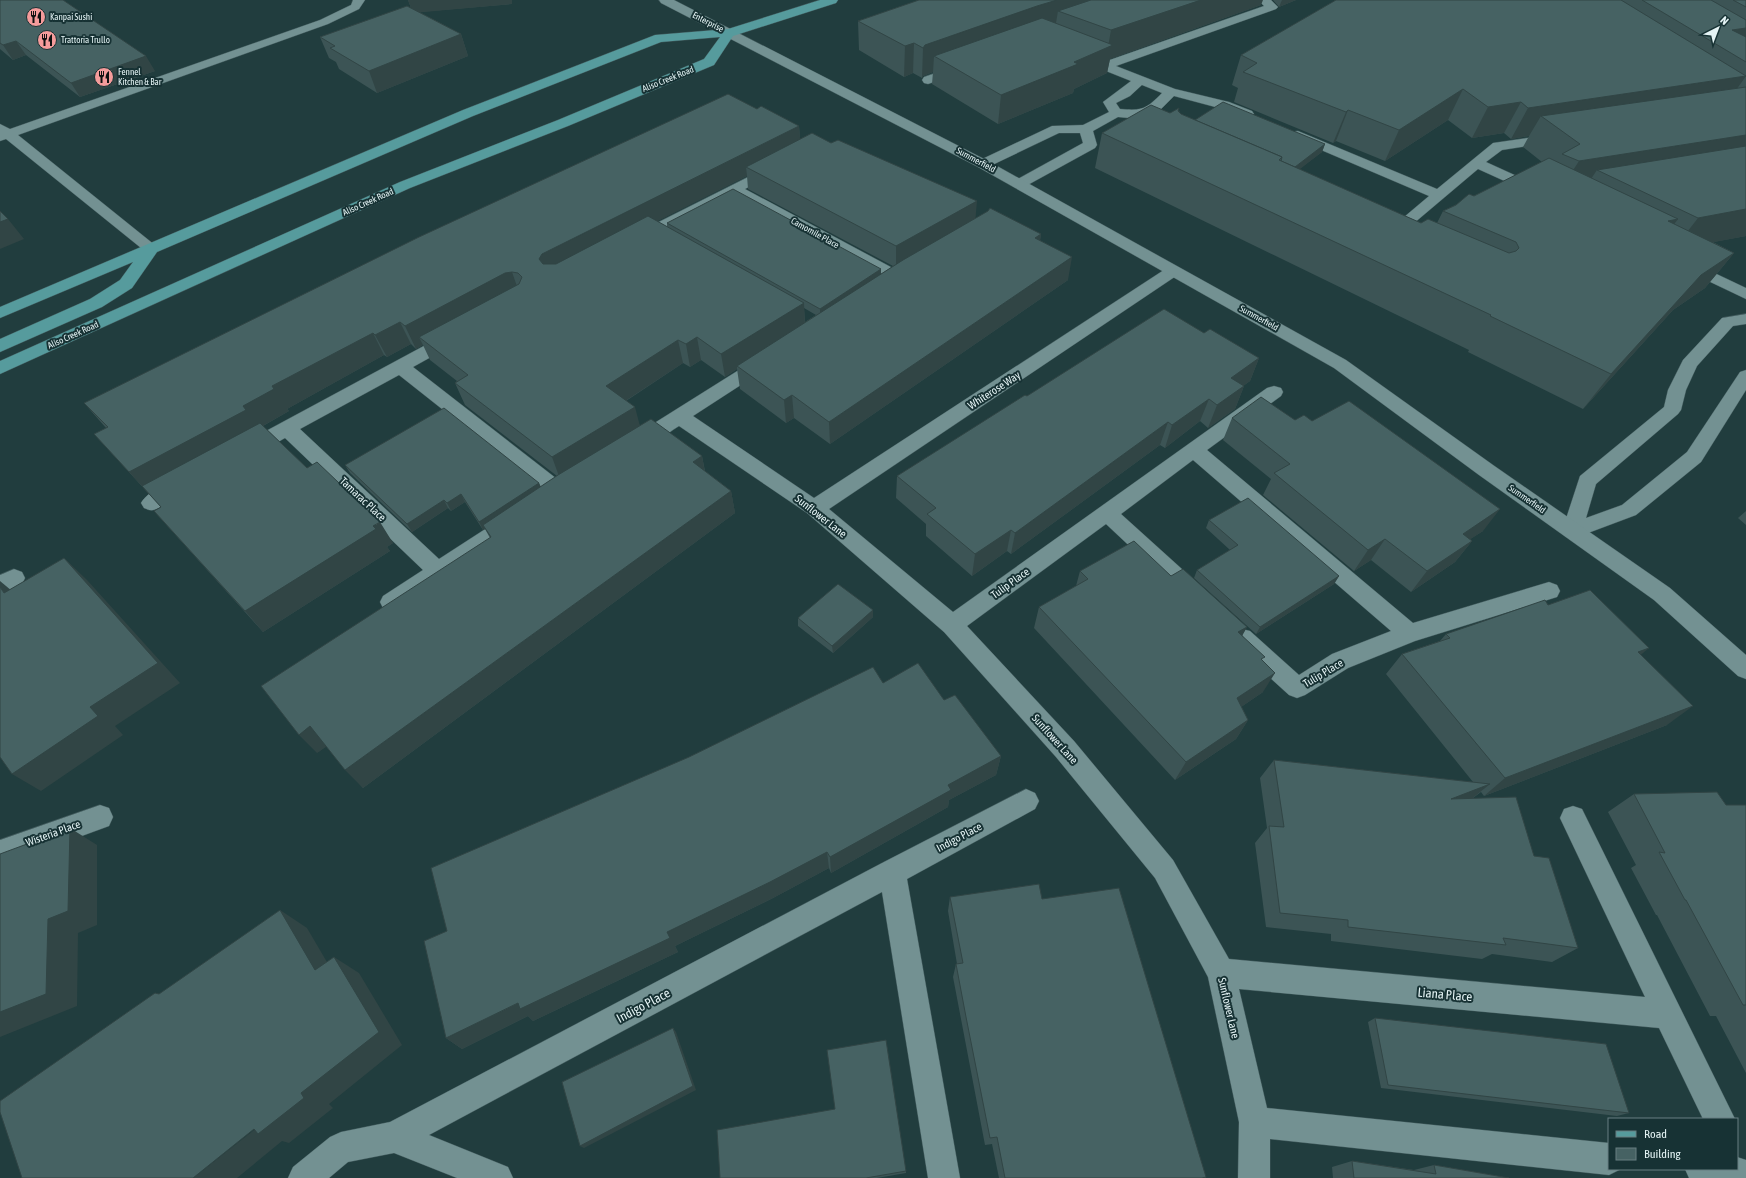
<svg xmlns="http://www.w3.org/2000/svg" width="1746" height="1178" font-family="'Asap Condensed',sans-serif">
<rect width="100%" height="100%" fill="#213d3e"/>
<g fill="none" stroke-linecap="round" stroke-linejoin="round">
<g stroke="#40595b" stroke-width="1">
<g id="lane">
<polygon points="353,0 365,0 359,9 328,24 18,135 156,246 159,249 156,252 151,254 146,252 6,139 0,141 0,124 10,129 320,20 351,5"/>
<path d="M1258 0H1271L1278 7 1276 9 1116 66 1175 89 1229 102 1252 111 1254 114 1252 117H1242L1219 108 1174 96 1161 109 1145 118 1140 119 1118 117 1093 131 1097 145 1095 148 1024 187 1019 188 1014 187 1012 184 1014 181 1083 143 1080 133H1059L988 167 983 168 978 167 976 164 978 161 1052 126 1083 125 1109 112 1103 102 1131 81 1101 69 1099 66 1101 63 1264 6ZM1142 85 1162 93C1146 109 1143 111 1120 109L1116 103 1130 96Z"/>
<polygon points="959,65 963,66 965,69 963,72 928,84 924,83 922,80 924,77"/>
<polygon points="1298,131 1437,189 1493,143 1554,134 1559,135 1561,138 1559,141 1554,142 1502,150 1486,162 1541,187 1543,190 1541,193 1536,194 1531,193 1478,169 1394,240 1389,242 1384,240 1381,237 1384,234 1429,196 1293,138 1291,135 1293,132"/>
<polygon points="1687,260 1746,288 1746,299 1681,268 1679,265 1681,262"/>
<polygon points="1746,314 1746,324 1733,326 1697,366 1686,390 1681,410 1678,414 1596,484 1586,518 1622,505 1687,452 1740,372 1746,370 1746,390 1701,462 1636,515 1572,539 1565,536 1562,531 1580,476 1664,407 1668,390 1683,360 1722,318"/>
</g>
</g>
<g stroke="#40595b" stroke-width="1">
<g id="street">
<polygon points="774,164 779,165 781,168 779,171 745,189 902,273 904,277 902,281 896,282 890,281 734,195 643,242 637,244 631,242 629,239 631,236"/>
<path d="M1173 266 1179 268 1181 271 1179 274 829 509 953 612 1267 388 1274 386 1281 388 1283 392 1281 396 1207 450 1413 623 1549 582 1557 585 1560 591 1557 597 1415 641 1348 668 1305 695 1297 698 1289 695 1234 645 1231 638 1234 631 1242 629 1250 631 1299 675 1332 654 1391 631 1193 460 1121 514 1204 589 1207 595 1204 601 1196 604 1188 601 1106 524 967 626 1074 741 1173 860 1229 959 1645 997 1560 818 1564 809 1573 806 1582 809 1735 1119H1703L1659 1028 1239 989 1267 1108 1609 1143V1169H1621L1609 1175 1270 1139V1178H1238L1239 1122 1208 977 1155 878 1056 757 944 632 807 513 679 426C666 434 645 453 629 449L626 444 629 439 758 358 764 356 770 358 773 362 770 366 693 416 814 498 1167 268Z"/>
<path d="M452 332 458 334 461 338 458 342 413 367 566 486 569 491 566 496 559 498 552 496 399 375 300 429 439 559 507 515 514 513 521 515 524 521 521 527 399 608 391 611 383 608 380 602 383 596 423 570 285 438C272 445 255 459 240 455L237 450 240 445 446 334Z"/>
<path d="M180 479 187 481 190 486C186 494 162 508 153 510 150 511 147 509 144 508L141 503C147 492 168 482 180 479Z"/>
<polygon points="14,569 22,572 25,578 22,584 0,595 0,575"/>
<polygon points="1026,789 1035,793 1039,801 1035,809 907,879 960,1178 928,1178 882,892 429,1135 508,1167 513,1178 457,1178 394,1153 348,1162 329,1178 288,1178 293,1167 330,1137 341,1132 390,1122 882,863"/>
<polygon points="100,805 109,808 113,817 109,826 0,866 0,840"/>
<polygon points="1737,1157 1746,1160 1746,1178 1689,1178 1685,1169 1737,1169"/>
</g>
</g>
<g stroke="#40595b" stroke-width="1">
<polygon id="secondary" points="659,0 674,0 988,161 1346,360 1493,465 1670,588 1746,655 1746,679 1738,676 1654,600 1479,475 1334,368 978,167 661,3"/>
</g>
<g stroke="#40595b" stroke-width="1">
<polygon id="primary" points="820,0 838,0 836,3 733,36 714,65 568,126 410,188 0,374 0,361 400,182 558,120 704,59 720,37 661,42 473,116 157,252 132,288 102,307 0,352 0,339 90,299 120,280 133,262 0,318 0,307 463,110 655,35 728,29"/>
</g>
<use href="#lane" fill="#739192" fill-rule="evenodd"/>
<use href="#street" fill="#739192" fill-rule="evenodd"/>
<use href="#secondary" fill="#739192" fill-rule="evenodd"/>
<use href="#primary" fill="#569b9d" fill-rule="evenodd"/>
</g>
<g fill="#3c5455" fill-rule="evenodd">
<polygon points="0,0 155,71 80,97 26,55 13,60 0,49"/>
<polygon points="408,0 512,0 512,4 419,12 461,34 468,56 377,93 339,69 336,62 329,58 320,37 411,8"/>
<polygon points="919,0 1261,5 1110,59 1107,73 1074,89 1073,93 998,124 932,84 933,72 923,76 922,78 913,73 904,77 859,50 858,21"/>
<polygon points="1273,0 1296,0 1279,7"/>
<polygon points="1336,0 1746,0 1746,236 1713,242 1734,253 1705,288 1673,310 1583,409 1468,352 1469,350 1095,168 1102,133 1179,111 1181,114 1195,120 1325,144 1322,152 1299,169 1421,223 1437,223 1443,211 1542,162 1523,147 1529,136 1511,139 1504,133 1472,138 1448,120 1385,161 1336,141 1333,143 1234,102 1238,88 1232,85 1241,55"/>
<path d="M757 109 799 126 800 139 975 218 1041 234 1040 240 1068 280 830 444 794 418 786 423 740 389 737 369 725 377 701 360 690 367 683 363 626 401 640 426 702 456 705 471 731 491 735 513 363 788 326 746 317 753 490 538 485 529 483 530 465 502 451 511 448 508 412 532 350 473 345 465 539 483 541 487 557 476 465 405 455 383 457 381 430 360 423 345 416 349 411 344 387 357 384 355 287 409 289 411 263 426 307 468 393 543 387 547 390 551 263 632 154 511 161 507 94 434 106 428 84 403ZM747 176 748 189 893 266 881 274V269L667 223V227L657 221ZM804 308 816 315 805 322Z"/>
<polygon points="1204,333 1259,358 1250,381 1243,386 1244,386 1235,409 1208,428 1200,421 1165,448 1160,445 1011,554 1007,551 972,576 926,536 926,524 896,498 897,476 1027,396"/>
<polygon points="1232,418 1295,420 1312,421 1483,531 1470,539 1472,541 1455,562 1411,592 1371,560 1354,571 1263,495 1271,479 1223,440"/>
<polygon points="1746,511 1746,525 1738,518"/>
<polygon points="1209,520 1339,576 1334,584 1256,634 1194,578 1197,570 1230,550 1206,528"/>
<polygon points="1080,571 1171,576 1247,627 1242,635 1262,660 1263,692 1241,707 1248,720 1236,739 1175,780 1034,628 1039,607 1076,586"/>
<polygon points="1548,605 1641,655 1667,725 1484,796 1481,792 1473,798 1534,856 1578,948 1552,962 1492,954 1482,959 1331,941 1331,934 1266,927 1255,843 1267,828 1260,778 1274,760 1473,782 1386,674 1402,654 1440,641 1446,634"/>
<polygon points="873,617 833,653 798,626 798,618"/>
<polygon points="883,683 944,700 1001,756 996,775 949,800 948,807 831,873 829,868 773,898 675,946 678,952 533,1021 528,1016 462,1049 446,1038 447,931"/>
<polygon points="1634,794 1726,805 1746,805 1746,1073 1716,1016 1710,1016 1657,915 1656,915 1631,868 1636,865 1608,812"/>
<polygon points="950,897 1042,899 1206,1177 1205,1178 999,1178 992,1144 985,1145 953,977 956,964 957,964 948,911"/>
<polygon points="1375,1018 1629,1113 1617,1116 1381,1088 1368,1022"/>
<polygon points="1352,1161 1414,1170 1434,1165 1509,1178 1333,1178 1332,1167"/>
<polygon points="906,1171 906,1173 877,1178 720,1178"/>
</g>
<g fill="#314545">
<polygon points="408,0 512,0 512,4 413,13"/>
<polygon points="1057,0 1143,0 1058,11 1055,29 934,56 933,72 923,76 922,78 923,48 925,45 1037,6"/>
<polygon points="1201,0 1263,0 1261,5 1110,59 1107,73 1074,89 1073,93 998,124 1001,95 1108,47 1111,30"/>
<polygon points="1282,0 1296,0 1279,7"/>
<polygon points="1746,28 1746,43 1732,30"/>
<polygon points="461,34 468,56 377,93 369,71"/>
<polygon points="16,41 26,55 13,60 3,45"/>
<polygon points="914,43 913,73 904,77 905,46"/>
<polygon points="146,56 155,71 80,97 71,83"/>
<polygon points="1746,76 1724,107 1541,116 1529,136 1511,139 1528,108"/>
<polygon points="1463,89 1448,120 1385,161 1399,130"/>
<polygon points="1521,102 1504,133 1472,138 1488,107"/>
<polygon points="1348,110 1336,141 1333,143 1346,112"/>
<polygon points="799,126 801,149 746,167 747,176 549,276 539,259 542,254"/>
<polygon points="1746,135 1746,163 1597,170 1585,188 1559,192 1579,161"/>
<polygon points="1325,144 1322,152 1282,183 1285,175"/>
<polygon points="977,201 975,224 896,268 896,246"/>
<polygon points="1746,209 1746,236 1673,250 1698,218"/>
<polygon points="8,219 24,239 0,249 0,222"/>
<polygon points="1678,219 1652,254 1668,221"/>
<polygon points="1041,234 1038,257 1035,238"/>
<polygon points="1734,253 1705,288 1673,310 1583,409 1611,374 1701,275"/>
<polygon points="1072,257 1068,280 830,444 829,422"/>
<polygon points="881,269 881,277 820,317 820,309"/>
<polygon points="512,272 520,295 419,337 423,345 416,349 405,326 505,273"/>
<polygon points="804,303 805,326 737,366 737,369 725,377 721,354"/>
<polygon points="400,322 411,344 387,357 375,335"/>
<polygon points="373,333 384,355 287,409 289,411 259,428 149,494 129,472 243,406 272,386"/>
<polygon points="697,337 701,360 690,367 686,344"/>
<polygon points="678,340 683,363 613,409 606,386"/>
<polygon points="1259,358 1250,381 1223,401 1231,378"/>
<polygon points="1244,386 1235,409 1208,428 1217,405"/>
<polygon points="792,395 794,418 786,423 784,400"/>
<polygon points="1209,399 1200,421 1165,448 1172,425"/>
<polygon points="635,407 641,430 560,479 552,457"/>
<polygon points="1168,422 1160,445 1011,554 1015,533"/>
<polygon points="702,456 706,479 693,462"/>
<polygon points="539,483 542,491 483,525 485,529 483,530 479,522"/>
<polygon points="731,491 735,513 363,788 345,770"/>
<polygon points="461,494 465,502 451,511 447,503"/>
<polygon points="444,500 448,508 412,532 407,524"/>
<polygon points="1500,509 1483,531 1446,555 1463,534"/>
<polygon points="380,522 393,543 387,547 390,551 263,632 245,611"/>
<polygon points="1011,530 1007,551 972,576 975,554"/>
<polygon points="1385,539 1371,560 1354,571 1368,550"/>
<polygon points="1472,541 1455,562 1411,592 1427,571"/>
<polygon points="64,558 87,580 180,683 115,726 123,735 41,791 12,774 90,707"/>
<polygon points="1339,576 1334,584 1256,634 1260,627"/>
<polygon points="0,581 12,591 4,593 0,587"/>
<polygon points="873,610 873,617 833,653 832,646"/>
<polygon points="1247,627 1236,647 1238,632"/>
<polygon points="1649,648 1625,668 1638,652"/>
<polygon points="1275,673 1263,692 1225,718 1237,698"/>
<polygon points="1693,706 1667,725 1484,796 1505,778"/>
<polygon points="1248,720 1236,739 1175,780 1186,762"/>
<polygon points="310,726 329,745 317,753 299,735"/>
<polygon points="1001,756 996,775 949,800 948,807 831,873 830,857 948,785"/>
<polygon points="1490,784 1469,801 1451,799"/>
<polygon points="70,828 97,845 97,925 78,933 77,1006 0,1037 0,1012 48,919"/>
<polygon points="827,852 829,868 773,898 675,946 678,952 533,1021 528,1016 462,1049 446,1038 667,932"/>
<polygon points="280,910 307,928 341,986 315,970"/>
<polygon points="334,957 359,973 402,1045 329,1104 333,1108 289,1143 282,1141 237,1178 193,1178 301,1093"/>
<polygon points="673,1028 676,1032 696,1090 584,1148 580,1146"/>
</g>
<g fill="#466263" stroke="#314545">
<polygon points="0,0 63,0 146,56 71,83 16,41 3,45 0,43"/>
<polygon points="919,0 1057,0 1037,6 925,45 923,48 914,43 905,46 858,21"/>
<polygon points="1091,0 1201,0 1111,30 1058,11"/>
<polygon points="1336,0 1621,0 1746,76 1528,108 1521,102 1488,107 1463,89 1399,130 1348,110 1346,112 1243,72 1257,63 1241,55"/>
<polygon points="1642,0 1711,0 1746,20 1746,28 1732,30 1746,37 1746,62"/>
<polygon points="1733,0 1746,0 1746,7"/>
<polygon points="407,6 461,34 369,71 330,48 335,46 320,37"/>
<polygon points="1042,18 1113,45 1074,62 1078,64 1001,95 934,56"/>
<polygon points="1746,87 1746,135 1579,161 1562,154 1580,144 1541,116"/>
<polygon points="728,94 757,109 761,106 799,126 542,254 539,259 543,264 556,264 648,216 804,303 721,354 697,337 686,344 678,340 606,386 635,407 552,457 455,383 468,375 419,337 519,284 522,277 518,273 512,272 505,273 405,326 400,322 375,335 373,333 272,386 274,389 243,406 246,410 129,472 94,434 108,427 84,403 419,237"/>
<polygon points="1223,102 1325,144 1295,167 1281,161 1282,157 1195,120"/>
<polygon points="1151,105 1170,113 1179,108 1178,111 1181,114 1282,157 1279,160 1421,223 1428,219 1509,253 1516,251 1519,248 1516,242 1443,211 1456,205 1469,194 1474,196 1549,158 1678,219 1668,221 1734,253 1701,275 1611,374 1490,316 1491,315 1102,133"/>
<polygon points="812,133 831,143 838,140 977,201 896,246 746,167"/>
<polygon points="1746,146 1746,209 1698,218 1597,170"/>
<polygon points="733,189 881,269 820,309 667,223"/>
<polygon points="990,208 1041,234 1035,238 1072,257 829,422 792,395 784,400 737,366 903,260 988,211"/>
<polygon points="0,211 8,219 0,222"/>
<polygon points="1164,309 1204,333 1210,329 1259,358 1231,378 1244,386 1217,405 1209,399 1172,425 1168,422 1015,533 1011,530 975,554 927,514 936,508 897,476 1025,395 1027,396"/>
<polygon points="1261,397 1295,420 1304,415 1312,421 1349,401 1500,509 1463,534 1472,541 1427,571 1385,539 1368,550 1274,473 1290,464 1232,418"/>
<polygon points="444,408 539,483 479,522 461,494 447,503 444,500 407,524 345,465"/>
<polygon points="651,419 702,456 693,462 731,491 345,770 310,726 299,735 261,686 491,537 483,525 558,475"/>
<polygon points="260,423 307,468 317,462 380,522 373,526 376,529 245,611 154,511 161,507 142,486"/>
<polygon points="1248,498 1339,576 1260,627 1197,570 1238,545 1209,520"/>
<polygon points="1134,541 1171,576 1183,569 1247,627 1238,632 1265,657 1261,659 1275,673 1237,698 1248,720 1186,762 1039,607 1088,579 1080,571"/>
<polygon points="64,558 158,663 90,707 98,716 12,774 0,757 0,587 4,593"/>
<polygon points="838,584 873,610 832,646 798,618"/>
<polygon points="1590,590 1649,648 1638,652 1693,706 1505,778 1402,654 1450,638 1446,634 1545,600 1548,605"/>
<polygon points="918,663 944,700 955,695 1001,756 948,785 951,790 830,857 827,852 770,882 667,932 670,938 520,1009 518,1003 446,1038 424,941 447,931 431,868 689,757 873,667 883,683"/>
<polygon points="1274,760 1490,784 1451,799 1516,797 1534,856 1549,858 1578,948 1503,938 1506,945 1348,927 1348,920 1280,913 1269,826 1284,827"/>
<polygon points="1717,792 1726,805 1746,805 1746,1005 1743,1005 1686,900 1685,900 1659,852 1665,853 1634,794"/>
<polygon points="70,828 68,911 48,919 46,994 0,1012 0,854"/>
<polygon points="1039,884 1042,899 1119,888 1206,1177 1202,1178 1005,1178 997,1137 990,1138 966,1017 956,964 963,963 950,897"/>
<polygon points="280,910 315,970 334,957 379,1032 301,1093 304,1098 258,1134 254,1129 193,1178 22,1178 0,1112 0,1101 155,993 159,994"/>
<polygon points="1375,1018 1606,1044 1629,1113 1388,1085"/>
<polygon points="673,1028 693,1086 580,1146 562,1082"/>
<polygon points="886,1040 906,1171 866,1178 720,1178 717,1130 835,1109 827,1050"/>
<polygon points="1352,1161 1436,1174 1434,1165 1509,1178 1354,1178"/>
</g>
<defs>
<g id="restaurant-disc" transform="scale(1)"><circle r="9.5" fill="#f59b9b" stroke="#173234"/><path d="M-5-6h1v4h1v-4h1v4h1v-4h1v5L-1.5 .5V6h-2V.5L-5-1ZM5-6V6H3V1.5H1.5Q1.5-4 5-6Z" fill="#111"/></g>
</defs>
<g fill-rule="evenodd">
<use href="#restaurant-disc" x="36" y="17"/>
<use href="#restaurant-disc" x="47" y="40"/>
<use href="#restaurant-disc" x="104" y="77"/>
</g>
<g text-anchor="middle" stroke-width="4" stroke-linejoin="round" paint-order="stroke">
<g font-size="9" fill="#e4f3f4" stroke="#173234" text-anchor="start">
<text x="50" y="20">Kanpai Sushi</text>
<text x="61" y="43">Trattoria Trullo</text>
<text x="118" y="75">Fennel<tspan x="118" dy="10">Kitchen &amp; Bar</tspan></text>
</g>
<g font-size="9" fill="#e4f3f4" stroke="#173234">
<text transform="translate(708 22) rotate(27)" y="3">Enterprise</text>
<text transform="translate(668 79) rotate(-22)" y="3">Aliso Creek Road</text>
<text transform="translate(976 160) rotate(28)" y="3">Summerfield</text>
<text transform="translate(368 202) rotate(-24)" y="3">Aliso Creek Road</text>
<text transform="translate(815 233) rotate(29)" y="3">Camomile Place</text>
<text transform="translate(1259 318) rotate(29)" y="3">Summerfield</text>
<text transform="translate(73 335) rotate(-24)" y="3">Aliso Creek Road</text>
<text transform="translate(1527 499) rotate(35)" y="3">Summerfield</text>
</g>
<g font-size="11" fill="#e4f3f4" stroke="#173234">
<text transform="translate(994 390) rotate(-33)" y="4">Whiterose Way</text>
<text transform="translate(363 499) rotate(43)" y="4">Tamarac Place</text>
<text transform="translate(821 516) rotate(38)" y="4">Sunflower Lane</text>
<text transform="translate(1010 583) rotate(-36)" y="4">Tulip Place</text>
<text transform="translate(1323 673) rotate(-31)" y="4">Tulip Place</text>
<text transform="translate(1055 739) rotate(48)" y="4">Sunflower Lane</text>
<text transform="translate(53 833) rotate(-20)" y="4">Wisteria Place</text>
<text transform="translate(959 837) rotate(-28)" y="4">Indigo Place</text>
<text transform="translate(1229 1008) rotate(77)" y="4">Sunflower Lane</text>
</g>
<g font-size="13" fill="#e4f3f4" stroke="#173234">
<text transform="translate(1445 994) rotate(5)" y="5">Liana Place</text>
<text transform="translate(643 1005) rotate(-28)" y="5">Indigo Place</text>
</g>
</g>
<rect x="1608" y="1118" width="130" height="52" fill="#173234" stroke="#697f81"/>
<rect x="1616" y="1131" width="20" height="6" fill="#569b9d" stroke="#697f81"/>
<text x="1644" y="1138" font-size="12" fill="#e4f3f4">Road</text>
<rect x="1616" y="1148" width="20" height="12" fill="#466263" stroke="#697f81"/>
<text x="1644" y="1158" font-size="12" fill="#e4f3f4">Building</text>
<g transform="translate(1718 28) rotate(42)" stroke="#173234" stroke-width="3" paint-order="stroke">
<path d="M0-3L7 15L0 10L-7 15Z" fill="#e4f3f4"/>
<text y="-6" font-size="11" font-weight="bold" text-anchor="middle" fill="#e4f3f4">N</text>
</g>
</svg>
